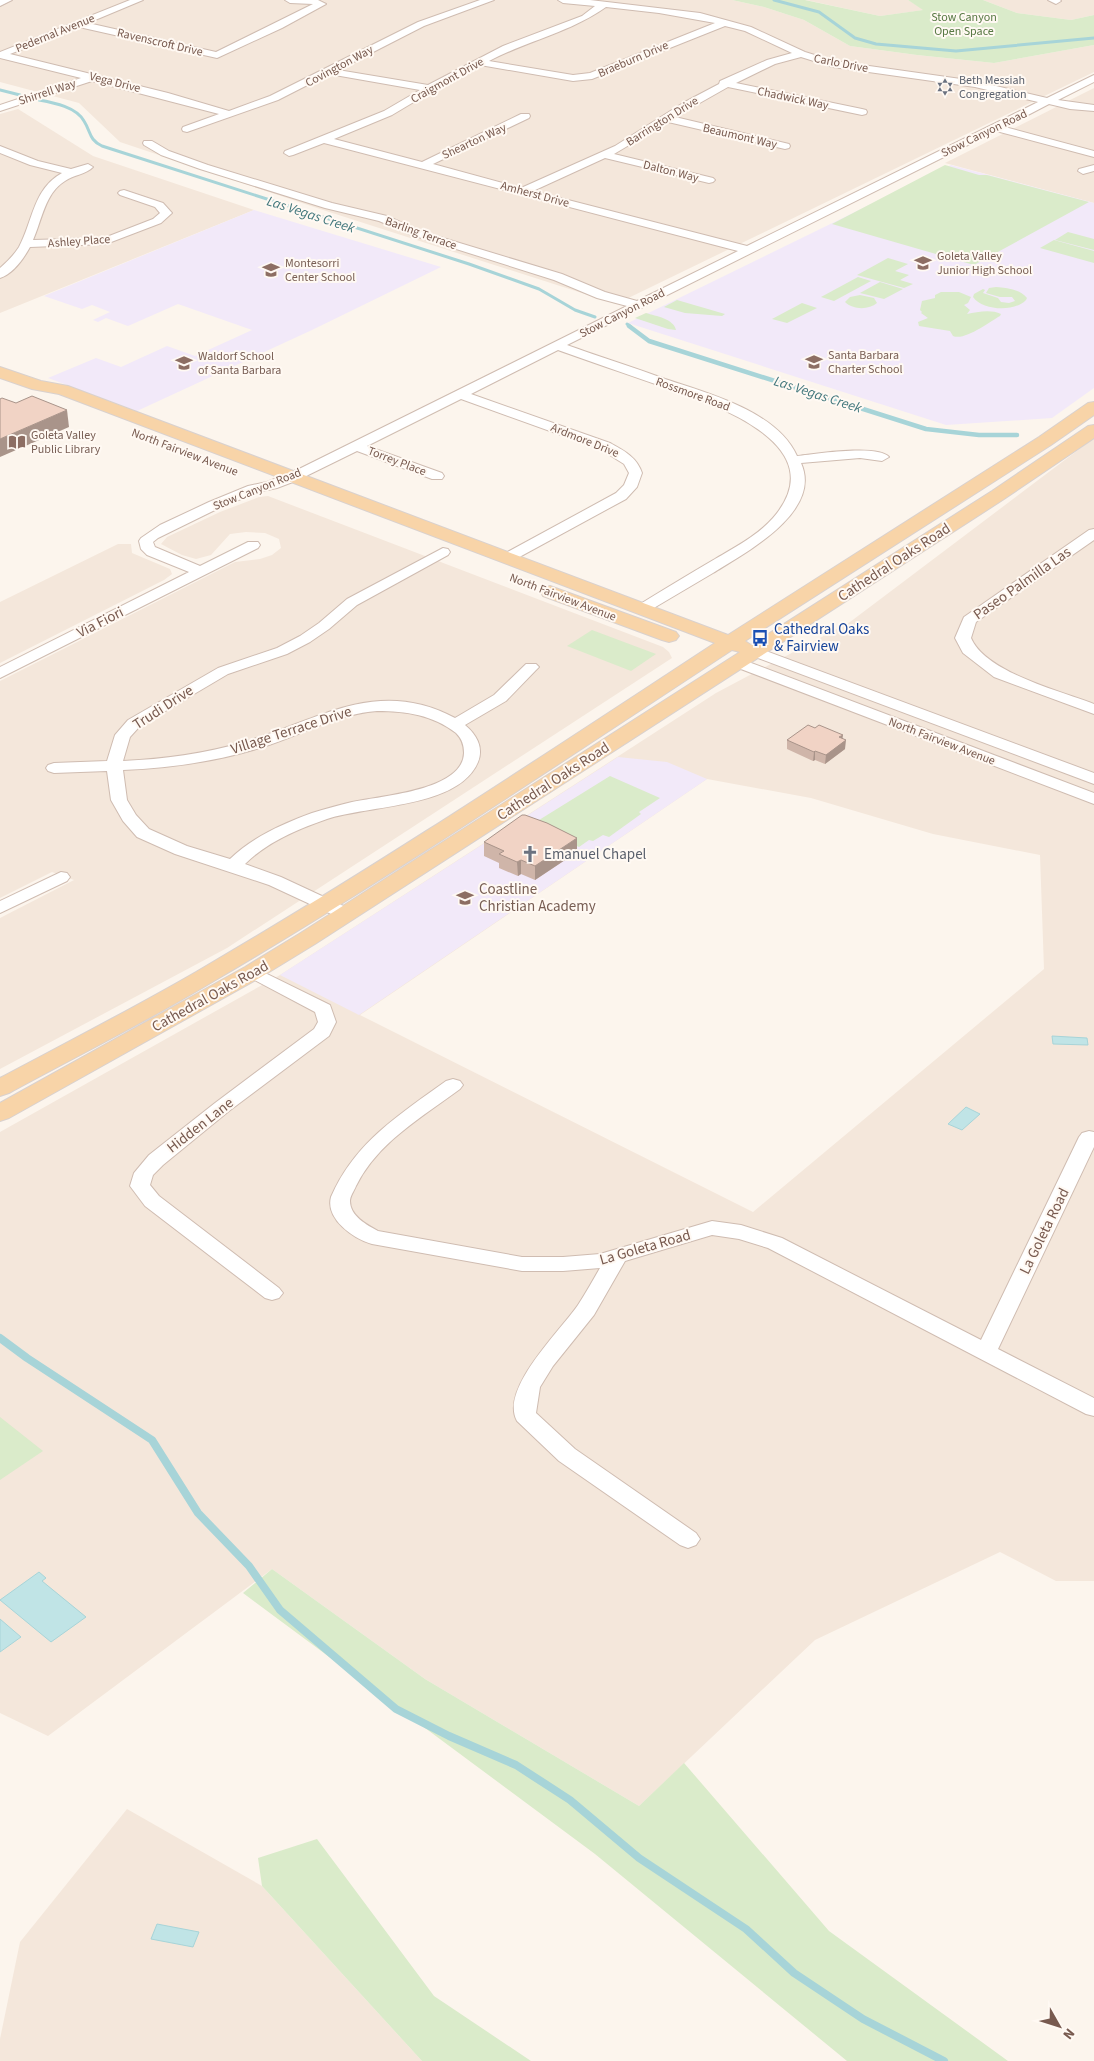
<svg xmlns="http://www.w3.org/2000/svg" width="1094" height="2061" font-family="'Source Sans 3',sans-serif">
<rect width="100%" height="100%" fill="#fcf5ed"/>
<g fill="#f4e7db" fill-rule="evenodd">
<polygon points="0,0 732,0 764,7 804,20 850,46 917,55 994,63 1094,45 1094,72 616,304 320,209 120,142 79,103 0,82"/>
<polygon points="806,0 908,0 924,10 880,16"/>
<polygon points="983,0 1094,0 1094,15 1071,20 1017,13"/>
<polygon points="1094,88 1094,203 945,163"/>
<polygon points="18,109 93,156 254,210 0,313 0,114"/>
<path d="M1094 438V1581H1056L1000 1552 815 1640 639 1806 425 1679 272 1569 48 1736 0 1713V1132L280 975 716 693 850 622ZM707 779 811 798 933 834 1040 855 1044 969 753 1212 360 1015Z"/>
<polygon points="268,496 663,647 669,652 672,658 227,948 0,1069 0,918 74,880 52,872 0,898 0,681 235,562 260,559 272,555 281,548 279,539 265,533 246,532 230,534 211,555 196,559 182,555 161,544 167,537 220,512 259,497"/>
<polygon points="118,544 131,544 132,553 170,569 172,574 164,580 0,663 0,602"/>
<polygon points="127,1809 262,1886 422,2061 0,2061 0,2039 20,1942"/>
</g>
<g fill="#f2e9f9">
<polygon points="951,165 1094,203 1094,388 1052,418 946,425 628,323"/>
<polygon points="254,210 441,267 312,330 137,411 48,378 96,358 121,367 167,346 195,356 252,330 178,304 128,326 106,318 98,322 93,320 110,312 92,305 82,309 44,296"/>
<polygon points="618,757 667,762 707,779 359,1015 280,975"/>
</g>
<g fill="#daebca">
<polygon points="732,0 805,0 880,16 923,10 908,0 983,0 1017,13 1071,20 1094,15 1094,45 994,63 917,55 850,46 804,20 764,7"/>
<polygon points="945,165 979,175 987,175 1089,202 974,265 832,224"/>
<polygon points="1068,232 1094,239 1094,250 1055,240"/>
<polygon points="1054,240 1094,251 1094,263 1040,248"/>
<polygon points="888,258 908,264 895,271 909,275 900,280 913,284 904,288 857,275"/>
<polygon points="858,277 871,281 834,301 821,297"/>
<polygon points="880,282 903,289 884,299 860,293"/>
<path d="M996 287C1007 288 1020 289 1027 298L1026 300C1015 312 983 311 973 297L974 294 983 289 985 290 983 293 998 298 1001 302 1009 303 1015 301 1012 297H1000L986 293 989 288Z"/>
<path d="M941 292H959L971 297 968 303 964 305 970 310 967 314C977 312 991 309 1001 314L1000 316C989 322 965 341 953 336L950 331 919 326 918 322 928 318 921 313 922 312 920 310 922 301 935 298V295Z"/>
<path d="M860 295 874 298 877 303C869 310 853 310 845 302L850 297Z"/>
<polygon points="677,300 725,314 722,316 685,313 664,307"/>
<polygon points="802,303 817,308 787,323 772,319"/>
<path d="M646 313C656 316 674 319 676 330L668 329 635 318Z"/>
<polygon points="592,630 656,654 631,671 567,646"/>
<polygon points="610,776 660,798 639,812 641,814 609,837 603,835 593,841 589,840 579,847 531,825"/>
<polygon points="0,1417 43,1451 0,1480"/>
<polygon points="272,1569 425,1679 639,1806 684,1763 829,1931 1008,2061 847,2061 595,1854 243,1593"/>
<polygon points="317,1839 434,1996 531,2061 422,2061 262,1886 258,1858"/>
</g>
<g fill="#c0e4e6" stroke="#a7d4d8">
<polygon points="1052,1036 1087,1038 1088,1045 1053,1044"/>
<polygon points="966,1107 980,1114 962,1130 948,1124"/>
<polygon points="39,1572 46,1578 42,1581 86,1617 51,1642 0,1600"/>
<polygon points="0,1619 21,1637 0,1652"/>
<polygon points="157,1924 199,1932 193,1947 151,1939"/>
</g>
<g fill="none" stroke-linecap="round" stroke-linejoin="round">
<g stroke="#a7d4d8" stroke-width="3">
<polyline points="774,0 819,12 855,38 876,44 956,51 1094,38"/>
<polyline points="0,90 20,95"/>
<path d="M39 100C55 103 76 107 84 121 91 132 89 140 102 146L469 264 539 289 575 310 595 317"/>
<polyline points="627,324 631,327"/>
</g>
<polyline stroke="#a7d4d8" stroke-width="4.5" points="629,326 649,341 926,429 979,435 1017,435"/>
<polyline stroke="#a7d4d8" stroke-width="8" points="0,1338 27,1358 152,1440 198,1513 249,1566 280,1610 396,1709 449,1736 516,1765 570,1800 639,1858 746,1929 794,1973 863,2019 944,2061"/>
<g stroke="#cfbcb1" stroke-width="2">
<g id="minor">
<polygon points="0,0 12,0 0,6"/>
<path d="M130 0H143L88 23 216 52 313 4 290 3 285 0H318L326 4 282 28 217 58 79 27 10 54 168 93 229 111 270 96 418 22 480 0H494L424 26 338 70 428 85 503 46 582 16 595 6 563 3 558 0H590L700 13 751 27 805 52 834 61 975 81 1047 98 1094 75V82L1058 100 1094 105V111L1070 109 1049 104 1005 127 1094 151V157L996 131 567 345C600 357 633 367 665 379 707 393 777 411 797 456 815 454 878 444 889 457L882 461 860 458 801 463C823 512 745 553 713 573 691 586 669 599 647 612H637L635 609 637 606C663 590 689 574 715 559 735 547 757 536 773 518 838 443 708 402 658 385 624 373 591 362 558 350L471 394 610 443C623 450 637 457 642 473L637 487 626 499 512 561H502L500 558 502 555 616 493 624 485 629 473 624 464 600 449 461 399 367 446 442 473 444 476 442 479H432L357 451 298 480 277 488 258 492 219 508 158 538 153 542 155 547 200 566 248 542H258L260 545 258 548 0 678V667L189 572 147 555 141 549 139 541 141 538 160 525 209 502 248 486 267 482 299 469 627 306 597 298 554 280 412 235 379 221 325 208 200 169 161 155 144 145 143 143 144 141H152L169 151 208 165 332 203 387 216 420 231 562 274 605 292 637 301 738 251 324 143 293 155 289 156 284 153 285 151 384 111 420 90 329 74 278 100 187 132 183 131 182 129 183 127 219 114 92 81 0 111V105L81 78 0 58V52ZM606 7 659 13 715 23 590 73 573 75 489 61C527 41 571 32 606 7ZM725 26 745 31 792 53 767 60 720 81 719 84 683 103 615 146 521 188 433 164 529 118 530 116 529 114H521L422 162 334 139 392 115 449 81 480 65 573 81 592 79ZM801 57 833 67 975 87 1038 102 747 246 533 191 605 158 709 183 713 182 715 180 713 178 614 154 668 122 785 149 789 148 790 146 789 144 675 117 728 87 862 115 866 114 867 112 866 110 862 109 736 83 775 64Z"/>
<polygon points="1048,0 1060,0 1061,1 1056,4"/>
<path d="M0 146 38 161 71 169 88 164 93 167C87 174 73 175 65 181 45 193 42 220 33 240L104 238 153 219 160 213 155 207 120 195 118 193 120 191 124 190 163 203 172 213 161 223 106 244 30 247C24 258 13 274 0 278V268C7 262 14 255 19 247 33 221 33 189 62 173L30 165 0 153Z"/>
<polygon points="1094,165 1094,171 1083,174 1078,171 1079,169"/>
<path d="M1094 529V540L976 622 971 638C985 672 1060 691 1094 704V714L994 677 963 653 955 638 964 617 1089 530Z"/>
<path d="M443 548 448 549 450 552 448 555 357 605 329 629 310 642 287 654 228 674 140 726 130 737 123 761C164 759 204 754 244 742 317 721 377 676 455 718L494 695 526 664H536L539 667 536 670 506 701 465 725C476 734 484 747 478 762 459 808 369 805 327 819 298 829 267 842 245 864L281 877 352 910 355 914 352 918 346 919 340 918 269 885 175 854 137 837 123 821 111 800 107 771 54 773 48 771 46 768 48 765 54 763 107 761 115 735 128 720 218 668 277 648 300 636 319 623 347 599ZM377 711C406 711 433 715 456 733 462 739 464 745 464 753 463 791 379 796 352 802 339 805 325 809 312 813 282 824 253 837 230 859L187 846 149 829 136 815 127 800 123 770C173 768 221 761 269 745 305 733 338 714 377 711Z"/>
<polygon points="755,647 1094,773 1094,784 750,655 747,652 750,649"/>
<polygon points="738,658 1094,793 1094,804 733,666 730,663 733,660"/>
<polygon points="61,872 67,873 70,877 67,881 0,913 0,901"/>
<polygon points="253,967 330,1005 336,1022 329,1036 229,1111 163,1165 153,1175 150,1185 159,1196 279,1288 283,1293 279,1298 272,1300 265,1298 145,1206 130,1186 134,1173 149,1155 215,1103 314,1029 318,1022 315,1012 247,976 244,972 247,968"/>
<path d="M453 1079 460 1081 463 1085 460 1089C422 1117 377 1143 356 1186 354 1191 350 1196 350 1201 350 1216 367 1225 378 1231L522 1257H563L600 1254 712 1221 741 1225 782 1238 981 1340 1079 1137 1082 1133 1089 1131 1094 1132V1147L998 1349 1094 1398V1416L1086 1414 768 1248 739 1239 712 1235 625 1261 594 1315 553 1366 540 1387 536 1413 575 1449 696 1533 700 1539 696 1545 688 1548 680 1545 559 1461 517 1421C499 1389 562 1329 578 1305 586 1293 593 1280 600 1268L563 1271H522L372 1244C354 1239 325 1219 331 1197 355 1142 399 1115 446 1081Z"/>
</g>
</g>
<g stroke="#d9d1ce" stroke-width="2">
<g id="major">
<path d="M0 367 41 381 68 386 728 635 1039 437 1088 403 1094 402V415L1051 445 745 641 751 645 992 491 1088 426 1094 425V438L1004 499 315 944 261 977 9 1118 0 1121V1103L245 967 299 934 740 652 732 650C561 762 391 877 214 981 147 1021 77 1056 9 1093L0 1096V1078C66 1043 132 1009 196 972 373 869 544 755 715 643L59 394 32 389 0 378Z"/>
<polygon points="550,586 676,632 679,636 676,640 669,642 662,640 543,596 541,592 543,588"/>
</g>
</g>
<use href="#minor" fill="#fff" fill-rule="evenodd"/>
<use href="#major" fill="#f8d4a8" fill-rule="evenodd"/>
</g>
<g fill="#cfb5a9">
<polygon points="815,728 843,739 845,749 825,764 815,760 813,761 787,749 787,740"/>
<polygon points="484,842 577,852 535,880 521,874 518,876 499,868 499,863 484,856"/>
</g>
<g fill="#a9948a">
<polygon points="67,410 69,427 0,457 0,439"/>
<polygon points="843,735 842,742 846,740 845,749 825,764 826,755 839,737"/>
<polygon points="815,751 815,760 813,761 814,752"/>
<polygon points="577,838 577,852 535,880 535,866"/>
<polygon points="521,860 521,874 518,876 517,862"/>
</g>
<g fill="#f1d3c5" stroke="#a9948a">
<polygon points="32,396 67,410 0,439 0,399 2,398 16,403"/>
<polygon points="808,725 815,728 819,725 843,735 839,737 846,740 826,755 815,751 814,752 787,740"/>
<polygon points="522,815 525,815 547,823 577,838 535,866 521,860 517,862 499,854 504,851 484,842"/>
</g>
<defs>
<g id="synagogue-bare" transform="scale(1.35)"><path d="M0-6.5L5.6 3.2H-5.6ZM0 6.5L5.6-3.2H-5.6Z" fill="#6b7280" stroke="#fff9f3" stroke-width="2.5" paint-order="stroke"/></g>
<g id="school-bare" transform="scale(1.35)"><path d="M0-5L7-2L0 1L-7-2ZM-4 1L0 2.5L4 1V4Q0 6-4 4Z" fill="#8d6e63" stroke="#fff9f3" stroke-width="2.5" paint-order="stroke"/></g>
<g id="library-bare" transform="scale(1.35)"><path d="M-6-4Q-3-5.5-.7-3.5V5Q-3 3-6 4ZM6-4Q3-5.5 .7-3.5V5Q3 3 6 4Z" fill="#8d6e63" stroke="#fff9f3" stroke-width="2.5" paint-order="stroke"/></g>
<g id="bus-bare" transform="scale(1.35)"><path d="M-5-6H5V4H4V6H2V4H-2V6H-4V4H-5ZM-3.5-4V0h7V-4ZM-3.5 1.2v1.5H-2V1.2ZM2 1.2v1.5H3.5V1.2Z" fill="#1a4fb4" stroke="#fff9f3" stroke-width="2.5" paint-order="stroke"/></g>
<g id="church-bare" transform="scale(1.35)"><path d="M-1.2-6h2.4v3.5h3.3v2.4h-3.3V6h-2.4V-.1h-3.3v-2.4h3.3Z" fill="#6b7280" stroke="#fff9f3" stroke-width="2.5" paint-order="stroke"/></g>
</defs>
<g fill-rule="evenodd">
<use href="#synagogue-bare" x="945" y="87"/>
<use href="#school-bare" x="923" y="263"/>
<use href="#school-bare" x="271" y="270"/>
<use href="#school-bare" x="814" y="362"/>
<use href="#school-bare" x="184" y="363"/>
<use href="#library-bare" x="17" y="442"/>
<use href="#bus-bare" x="760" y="638"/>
<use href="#church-bare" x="530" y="854"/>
<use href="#school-bare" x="465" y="898"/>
</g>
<g text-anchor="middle" stroke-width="4" stroke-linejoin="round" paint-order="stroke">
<g font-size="12" fill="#577843" stroke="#fff9f3">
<text x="964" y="21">Stow Canyon<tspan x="964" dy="14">Open Space</tspan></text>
</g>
<g font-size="12" fill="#785a4f" stroke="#fff9f3">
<text transform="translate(55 33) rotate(-22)" y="4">Pedernal Avenue</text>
<text transform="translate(160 42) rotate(13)" y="4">Ravenscroft Drive</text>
<text transform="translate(633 59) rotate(-23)" y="4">Braeburn Drive</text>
<text transform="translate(841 63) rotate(11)" y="4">Carlo Drive</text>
<text transform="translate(339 66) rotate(-28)" y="4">Covington Way</text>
<text transform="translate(447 80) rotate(-29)" y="4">Craigmont Drive</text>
<text transform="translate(115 82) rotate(14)" y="4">Vega Drive</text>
<text transform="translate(47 92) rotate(-18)" y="4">Shirrell Way</text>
<text transform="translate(793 98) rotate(12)" y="4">Chadwick Way</text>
<text transform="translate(662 121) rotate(-32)" y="4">Barrington Drive</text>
<text transform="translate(984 133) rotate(-26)" y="4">Stow Canyon Road</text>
<text transform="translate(740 136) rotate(13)" y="4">Beaumont Way</text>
<text transform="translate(474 141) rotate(-25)" y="4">Shearton Way</text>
<text transform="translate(671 171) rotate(14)" y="4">Dalton Way</text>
<text transform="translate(535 194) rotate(15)" y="4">Amherst Drive</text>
<text transform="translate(421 233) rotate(20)" y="4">Barling Terrace</text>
<text transform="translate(79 241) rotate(-4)" y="4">Ashley Place</text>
<text transform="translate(622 313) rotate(-27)" y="4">Stow Canyon Road</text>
<text transform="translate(693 394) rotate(20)" y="4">Rossmore Road</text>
<text transform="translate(585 440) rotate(22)" y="4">Ardmore Drive</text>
<text transform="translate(185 452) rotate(21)" y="4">North Fairview Avenue</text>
<text transform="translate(397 461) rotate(21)" y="4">Torrey Place</text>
<text transform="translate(257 489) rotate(-22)" y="4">Stow Canyon Road</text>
<text transform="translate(563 597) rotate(21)" y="4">North Fairview Avenue</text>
<text transform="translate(942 741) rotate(21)" y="4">North Fairview Avenue</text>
</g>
<g font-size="12" fill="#5b616d" stroke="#fff9f3" text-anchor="start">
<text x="959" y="84">Beth Messiah<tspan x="959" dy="14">Congregation</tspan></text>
</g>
<g font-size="12" fill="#785e54" stroke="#fff9f3" text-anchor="start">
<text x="937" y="260">Goleta Valley<tspan x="937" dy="14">Junior High School</tspan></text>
<text x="285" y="267">Montesorri<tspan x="285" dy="14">Center School</tspan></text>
<text x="828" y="359">Santa Barbara<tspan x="828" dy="14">Charter School</tspan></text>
<text x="198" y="360">Waldorf School<tspan x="198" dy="14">of Santa Barbara</tspan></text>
<text x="31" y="439">Goleta Valley<tspan x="31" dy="14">Public Library</tspan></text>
</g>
<g font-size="14" font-style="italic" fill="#42777c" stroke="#fff9f3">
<text transform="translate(311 214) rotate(18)" y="5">Las Vegas Creek</text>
<text transform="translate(818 394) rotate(18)" y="5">Las Vegas Creek</text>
</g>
<g font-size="15" fill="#785a4f" stroke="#fff9f3">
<text transform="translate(894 562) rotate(-33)" y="5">Cathedral Oaks Road</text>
<text transform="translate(1022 583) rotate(-35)" y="5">Paseo Palmilla Las</text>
<text transform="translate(100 622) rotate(-27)" y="5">Via Fiori</text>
<text transform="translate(163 707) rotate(-33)" y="5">Trudi Drive</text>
<text transform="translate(291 730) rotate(-18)" y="5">Village Terrace Drive</text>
<text transform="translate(553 781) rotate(-33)" y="5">Cathedral Oaks Road</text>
<text transform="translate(210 996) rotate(-29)" y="5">Cathedral Oaks Road</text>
<text transform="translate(200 1125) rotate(-38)" y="5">Hidden Lane</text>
<text transform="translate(1044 1231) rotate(-64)" y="5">La Goleta Road</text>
<text transform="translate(645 1247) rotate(-16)" y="5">La Goleta Road</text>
</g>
<g font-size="15" fill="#164399" stroke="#fff9f3" text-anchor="start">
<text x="774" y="634">Cathedral Oaks<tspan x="774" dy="17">&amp; Fairview</tspan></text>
</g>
<g font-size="15" fill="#5b616d" stroke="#fff9f3" text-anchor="start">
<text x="544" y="859">Emanuel Chapel</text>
</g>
<g font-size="15" fill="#785e54" stroke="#fff9f3" text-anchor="start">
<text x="479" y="894">Coastline<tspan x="479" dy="17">Christian Academy</tspan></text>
</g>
</g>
<g transform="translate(1059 2026) rotate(129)" stroke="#fff9f3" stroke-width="4" paint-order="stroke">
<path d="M0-4L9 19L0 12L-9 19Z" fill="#785a4f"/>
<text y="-8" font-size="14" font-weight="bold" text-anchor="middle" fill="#785a4f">N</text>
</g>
</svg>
